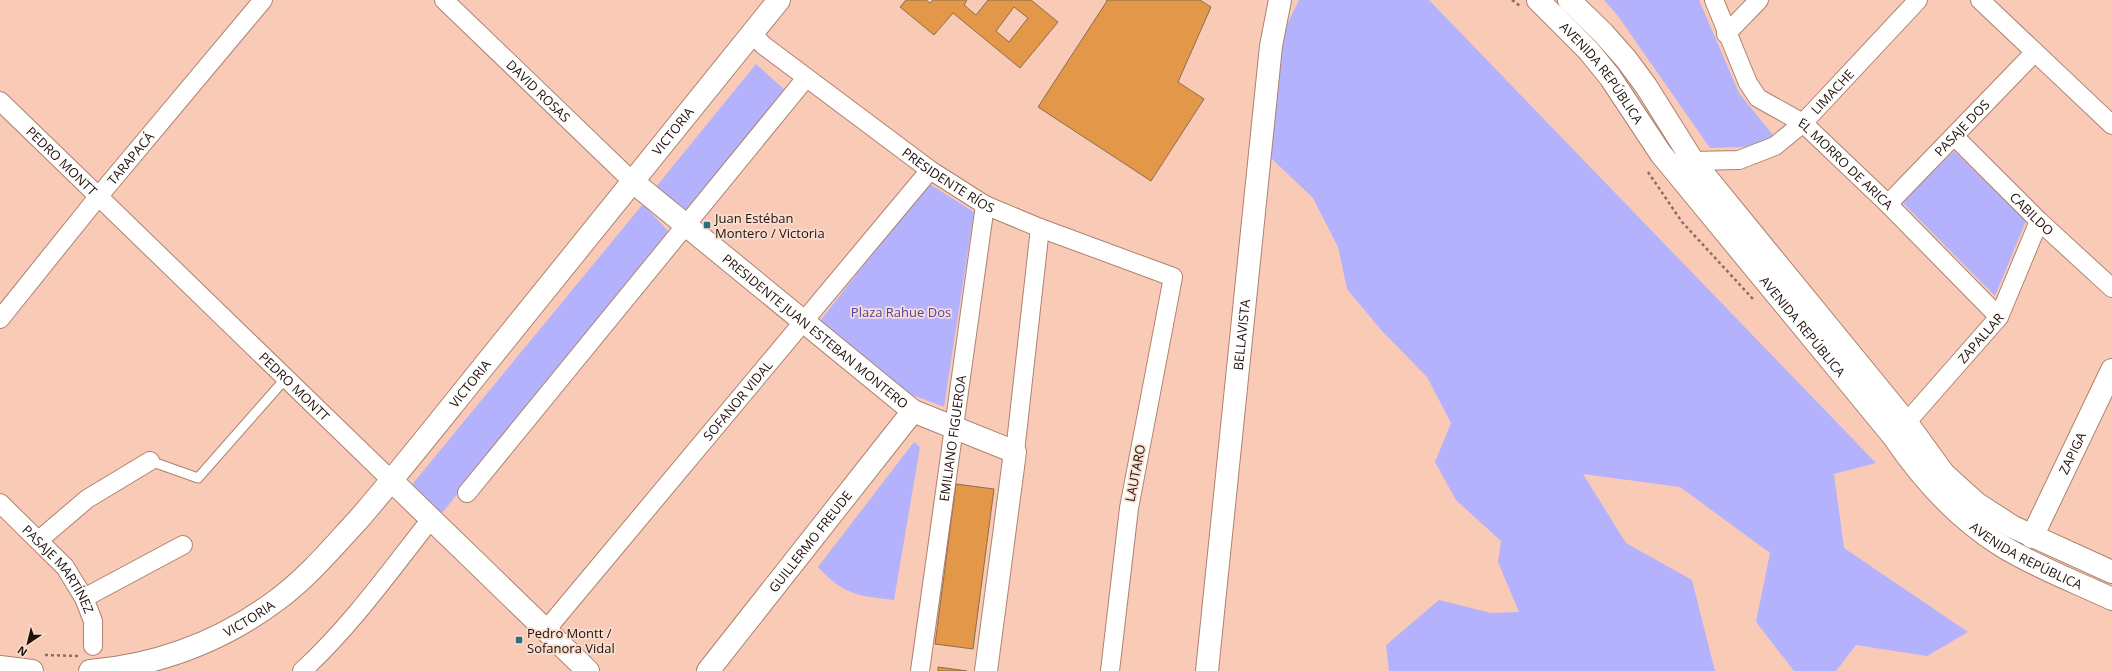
<svg xmlns="http://www.w3.org/2000/svg" width="2112" height="671" font-family="'Open Sans',sans-serif">
<rect width="100%" height="100%" fill="#f9cbb7"/>
<g fill="#b4b2fc">
<polygon points="1299,0 1429,0 1876,463 1834,474 1844,548 1968,632 1927,656 1856,645 1836,671 1794,671 1756,622 1770,553 1680,487 1583,474 1626,543 1692,580 1715,671 1389,671 1386,645 1439,600 1491,613 1519,612 1498,562 1501,541 1456,500 1435,462 1451,423 1427,377 1382,331 1347,289 1338,247 1313,198 1271,158 1283,33"/>
<polygon points="1604,0 1699,0 1739,93 1776,139 1744,147 1710,148 1618,16"/>
<polygon points="756,64 785,90 687,210 656,187"/>
<polygon points="1954,151 2026,221 1995,296 1902,202"/>
<polygon points="928,183 974,212 944,407 910,394 820,321"/>
<polygon points="643,204 668,231 439,517 410,487"/>
<path d="M914 442 920 447 894 600C858 596 844 595 818 567Z"/>
</g>
<g fill="#e39748" stroke="#8d6d4e" fill-rule="evenodd">
<path d="M906 0H926L930 3 933 0H967L964 5 976 15 988 0H1031L1058 22 1020 68 953 13 934 35 900 7ZM1014 7 1028 18 1009 42 996 31Z"/>
<polygon points="1106,0 1200,0 1211,7 1178,82 1204,99 1151,181 1038,107 1107,1"/>
<polygon points="956,484 994,489 973,649 935,644"/>
<polygon points="938,667 967,671 938,671"/>
</g>
<g fill="none" stroke-linecap="round" stroke-linejoin="round">
<g stroke="#ad826f" stroke-width="11">
<polyline id="service" points="150,461 198,478 286,378"/>
</g>
<g stroke="#ad826f" stroke-width="20">
<g id="minor">
<path id="s1" d="M444 0 632 181"/>
<path id="s2" d="M1714 0 1748 83 1758 98 1803 123 1888 204 1999 317"/>
<polyline points="1980,0 2112,125"/>
<path id="s3" d="M752 33 763 45 930 170 985 205 1040 228 1173 277 1129 508 1110 671"/>
<polyline points="1726,34 1759,0"/>
<path id="s4" d="M0 101 392 481"/>
<path id="s5" d="M1954 136 2039 221 2112 288"/>
<path id="s6" d="M1683 159 1693 161 1739 160 1775 146 1803 123 1918 0"/>
<path id="s7" d="M1888 204 2035 52"/>
<path id="s8" d="M0 319 98 197 263 0"/>
<path id="s9" d="M1898 432 1999 317 2039 221"/>
<polyline points="1015,452 1040,228"/>
<polyline points="467,493 806,78"/>
<path id="s10" d="M0 503 65 567 84 598 93 621V646"/>
<polyline points="39,540 87,499 150,461"/>
<polyline points="84,598 183,545"/>
<path id="s11" d="M546 630 930 170"/>
<path d="M302 671C351 626 390 571 431 519"/>
<path id="s12" d="M920 671 985 205"/>
</g>
</g>
<g stroke="#ad826f" stroke-width="24">
<g id="tertiary">
<path id="s13" d="M1538 0 1588 50 1610 77 1661 154 1893 436C1923 480 1957 518 2002 546 2036 567 2076 582 2112 599"/>
<polyline points="1569,0 1603,33 1626,59 1646,86 1693,161 1907,423 1944,474 1976,503 2013,527 2112,572"/>
<path id="s14" d="M632 181 913 411 1015 452 986 671"/>
<polyline points="392,481 588,671"/>
<path id="s15" d="M2032 537 2112 370"/>
<path id="s16" d="M708 671 913 411"/>
</g>
</g>
<g stroke="#ad826f" stroke-width="24">
<g id="secondary">
<path id="s17" d="M1207 671 1271 46 1280 0"/>
</g>
</g>
<g stroke="#ad826f" stroke-width="24">
<g id="primary">
<polyline points="0,667 32,671"/>
<path id="s18" d="M90 671C158 665 222 641 277 600 308 577 332 548 358 520 397 475 434 428 471 382 573 254 676 127 779 0"/>
</g>
</g>
<g stroke="#8c6d60" stroke-width="2.5" stroke-dasharray="3 3" stroke-linecap="butt">
<polyline points="1512,0 1520,6"/>
<polyline points="1648,172 1682,222 1753,299"/>
<polyline points="45,655 78,656"/>
</g>
<use href="#service" stroke="#fff" stroke-width="9"/>
<use href="#minor" stroke="#fff" stroke-width="18"/>
<use href="#tertiary" stroke="#fff" stroke-width="22"/>
<use href="#secondary" stroke="#fff" stroke-width="22"/>
<use href="#primary" stroke="#fff" stroke-width="22"/>
</g>
<g fill="#2f6d83" stroke="#f9ddd0" stroke-width="1.5">
<rect x="703" y="221" width="8" height="8" rx="2"/>
<rect x="515" y="636" width="8" height="8" rx="2"/>
</g>
<g text-anchor="middle" stroke-width="3.5" stroke-linejoin="round" paint-order="stroke">
<g font-size="13" fill="#21110a" stroke="#f9ddd0">
<text dy="5" stroke="none"><textPath href="#s13" startOffset="97">AVENIDA REPÚBLICA</textPath></text>
<text dy="5" stroke="none"><textPath href="#s1" startOffset="131">DAVID ROSAS</textPath></text>
<text dy="5" stroke="none"><textPath href="#s6" startOffset="174">LIMACHE</textPath></text>
<text dy="5" stroke="none"><textPath href="#s7" startOffset="106">PASAJE DOS</textPath></text>
<text dy="5" stroke="none"><textPath href="#s18" startOffset="817">VICTORIA</textPath></text>
<text dy="5" stroke="none"><textPath href="#s8" startOffset="207">TARAPACÁ</textPath></text>
<text dy="5" stroke="none"><textPath href="#s4" startOffset="86">PEDRO MONTT</textPath></text>
<text dy="5" stroke="none"><textPath href="#s2" startOffset="218">EL MORRO DE ARICA</textPath></text>
<text dy="5" stroke="none"><textPath href="#s3" startOffset="246">PRESIDENTE RÍOS</textPath></text>
<text dy="5" stroke="none"><textPath href="#s5" startOffset="110">CABILDO</textPath></text>
<text dy="5" stroke="none"><textPath href="#s13" startOffset="421">AVENIDA REPÚBLICA</textPath></text>
<text dy="5" stroke="none"><textPath href="#s14" startOffset="237">PRESIDENTE JUAN ESTEBAN MONTERO</textPath></text>
<text dy="5" stroke="none"><textPath href="#s17" startOffset="338">BELLAVISTA</textPath></text>
<text dy="5" stroke="none"><textPath href="#s9" startOffset="125">ZAPALLAR</textPath></text>
<text dy="5" stroke="none"><textPath href="#s18" startOffset="493">VICTORIA</textPath></text>
<text dy="5" stroke="none"><textPath href="#s4" startOffset="410">PEDRO MONTT</textPath></text>
<text dy="5" stroke="none"><textPath href="#s11" startOffset="299">SOFANOR VIDAL</textPath></text>
<text dy="5" stroke="none"><textPath href="#s12" startOffset="235">EMILIANO FIGUEROA</textPath></text>
<text dy="5" stroke="none"><textPath href="#s15" startOffset="93">ZAPIGA</textPath></text>
<text transform="translate(1135 473) rotate(-79)" y="5">LAUTARO</text>
<text dy="5" stroke="none"><textPath href="#s16" startOffset="165">GUILLERMO FREUDE</textPath></text>
<text dy="5" stroke="none"><textPath href="#s13" startOffset="745">AVENIDA REPÚBLICA</textPath></text>
<text dy="5" stroke="none"><textPath href="#s10" startOffset="89">PASAJE MARTÍNEZ</textPath></text>
<text dy="5" stroke="none"><textPath href="#s18" startOffset="169">VICTORIA</textPath></text>
</g>
<g font-size="13" fill="#21110a" stroke="#f9ddd0" text-anchor="start">
<text x="715" y="223">Juan Estéban<tspan x="715" dy="15">Montero / Victoria</tspan></text>
<text x="527" y="638">Pedro Montt /<tspan x="527" dy="15">Sofanora Vidal</tspan></text>
</g>
<g font-size="13" fill="#5041aa" stroke="#f9ddd0">
<text x="901" y="317">Plaza Rahue Dos</text>
</g>
</g>
<g transform="translate(28 643) rotate(215)" stroke="#f9ddd0" stroke-width="3" paint-order="stroke">
<path d="M0-3L7 15L0 10L-7 15Z" fill="#21110a"/>
<text y="-6" font-size="11" font-weight="bold" text-anchor="middle" fill="#21110a">N</text>
</g>
</svg>
